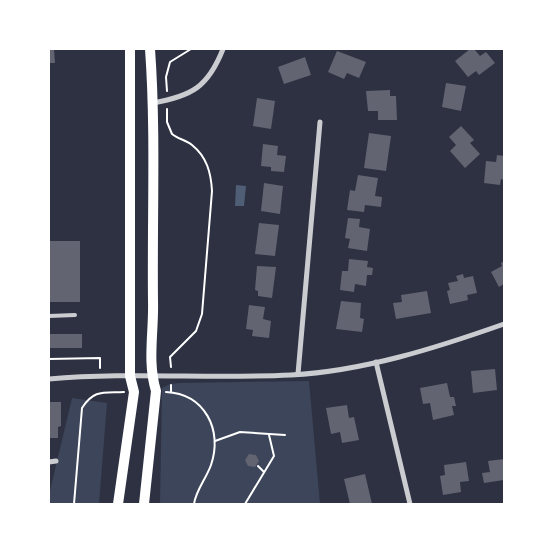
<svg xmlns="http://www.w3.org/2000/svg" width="553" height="553" font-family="Karla,sans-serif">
<rect width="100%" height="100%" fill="#2d3142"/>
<g fill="#3c4559">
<polygon points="309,381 320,504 160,504 162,388 170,384 179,383"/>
<polygon points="72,398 107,403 99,504 49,504 49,495"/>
</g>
<polygon fill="#4f5d75" points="236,185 246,186 244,206 235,206"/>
<g fill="#626471">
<polygon points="49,49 54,49 55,63 49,63"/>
<polygon points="470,49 474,49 480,56 486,52 495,63 479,75 476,71 468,77 455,61"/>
<polygon points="337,51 366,62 359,78 347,73 344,79 328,72"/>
<polygon points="305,57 311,75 284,84 278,67"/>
<polygon points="446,83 466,86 461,111 442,107"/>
<polygon points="390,90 390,96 396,96 397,120 378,120 378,111 368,111 366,91"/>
<polygon points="257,98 275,101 271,129 253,126"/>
<polygon points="461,126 474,140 470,143 480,154 465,168 450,151 456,145 449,137"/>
<polygon points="369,133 391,136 386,171 364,168"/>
<polygon points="263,144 278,146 277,155 286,156 284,172 271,171 271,167 261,166"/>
<polygon points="497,155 504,156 504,180 501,179 500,185 484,183 486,161 496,162"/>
<polygon points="358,175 378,178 375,196 382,197 381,207 365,205 364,212 347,210 350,190 355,191"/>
<polygon points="264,183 283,186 280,214 261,211"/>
<polygon points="348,218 360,219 359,227 370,229 367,251 348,248 350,239 345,238"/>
<polygon points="259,223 279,225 275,256 255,254"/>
<rect x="50" y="241" width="30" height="61"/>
<polygon points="349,259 368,261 367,267 373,268 372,275 367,275 366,286 355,284 354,292 340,290 342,271 348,271"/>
<polygon points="504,261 504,284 499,287 491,272 502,266 501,263"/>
<polygon points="257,266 276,267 272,298 258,296 258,291 255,290"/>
<polygon points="463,274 464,278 473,276 477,293 467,295 468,300 450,304 447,291 450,290 448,283 458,281 456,276"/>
<polygon points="427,291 431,313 396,319 393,303 402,302 401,295"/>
<polygon points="341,301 361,303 360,318 364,319 362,332 336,329"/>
<polygon points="249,305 265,307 263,319 271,321 269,338 252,336 253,330 246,329"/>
<rect x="49" y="334" width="33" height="14"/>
<polygon points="495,369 497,390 473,393 471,371"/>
<polygon points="447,383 450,397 454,397 456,406 452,406 454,415 433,420 430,403 423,404 420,388"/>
<polygon points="49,402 61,402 61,426 58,427 58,438 49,438"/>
<polygon points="347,405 349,418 354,417 359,440 342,443 340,432 331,434 326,408"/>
<polygon points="249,454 256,455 259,461 255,467 248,466 245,460"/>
<polygon points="504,459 504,480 484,483 482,473 490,472 488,461"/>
<polygon points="466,462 469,481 460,482 461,492 443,495 440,476 445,475 444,465"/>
<polygon points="365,474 372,504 350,504 344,479"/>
</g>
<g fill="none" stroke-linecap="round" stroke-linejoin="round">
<g stroke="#fff" stroke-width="2">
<polyline points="167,91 166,77 170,62 191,49"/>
<path d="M167 109V122L172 134C178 139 186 140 192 145 207 157 211 173 212 191L202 314 196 331 170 357 171 367"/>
<polyline points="49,359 100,358 100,368"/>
<path d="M166 392C205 394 223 430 211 465 206 479 196 490 194 504"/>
<polyline points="171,392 171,385"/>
<polyline points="215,441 240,432 285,435"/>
<polyline points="258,466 264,472"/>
<path d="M74 504 82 408C94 389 104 393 124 392"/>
<polyline points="245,504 274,456 269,435"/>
</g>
<polyline stroke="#caccd0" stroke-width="4" points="49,316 75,315"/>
<g stroke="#caccd0" stroke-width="5">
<path d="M153 103C192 96 208 87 223 49"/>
<polyline points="376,362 410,504"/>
<polyline points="298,374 320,122"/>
<path d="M49 379C129 372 210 379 291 375 364 371 436 348 504 324"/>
<polyline points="49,462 56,461"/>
</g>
<g stroke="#fff" stroke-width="10">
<polyline points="118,504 134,392 130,376 130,49"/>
<path d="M144 504 156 391C147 362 154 331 153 301 152 217 156 132 150 49"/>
</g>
</g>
<rect width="553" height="553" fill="none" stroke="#ffffff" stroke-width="100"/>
</svg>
